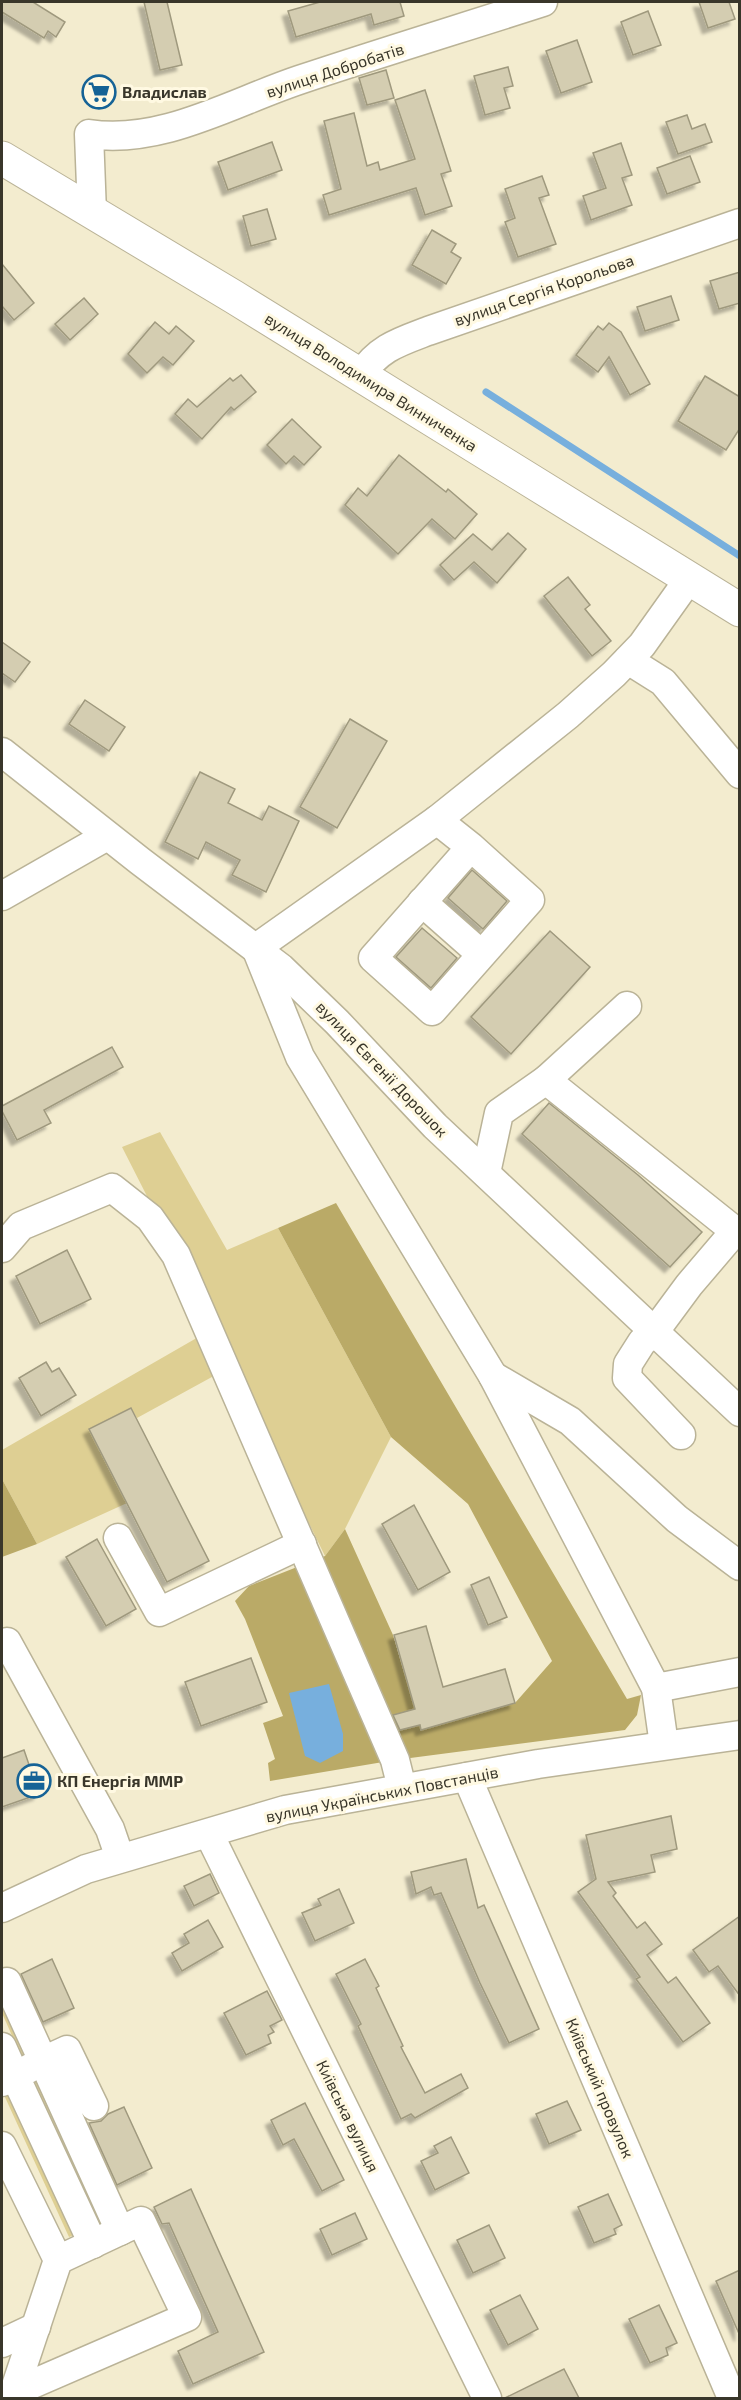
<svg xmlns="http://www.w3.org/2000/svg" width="741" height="2400" font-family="'Exo 2',sans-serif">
<defs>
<filter id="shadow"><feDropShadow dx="-5.5" dy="5.5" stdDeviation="1.5" flood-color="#0004"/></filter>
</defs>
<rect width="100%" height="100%" fill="#f3eccf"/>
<g fill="#decf93">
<polygon points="160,1132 227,1250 278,1228 391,1437 345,1529 325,1556 232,1366 137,1418 131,1408 89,1429 127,1503 37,1544 2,1479 2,1450 214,1328 122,1147"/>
<polygon points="2,1998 27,2054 21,2056 2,2013"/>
<polygon points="38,2079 105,2226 99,2229 32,2082"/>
<polygon points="8,2092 74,2235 69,2237 4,2095"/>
</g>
<g fill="#baaa67">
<polygon points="336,1203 627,1699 641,1695 637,1715 625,1730 395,1760 270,1781 268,1763 275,1759 263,1723 283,1716 245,1619 235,1601 249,1586 325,1556 345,1529 393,1635 421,1730 515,1703 552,1661 468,1504 391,1437 278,1228"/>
<polygon points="2,1479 37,1544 2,1557"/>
</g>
<polygon fill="#77afdd" points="329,1684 343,1734 343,1751 320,1763 305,1756 289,1693"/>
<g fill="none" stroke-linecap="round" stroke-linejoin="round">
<polyline stroke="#77afdd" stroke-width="7" points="486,392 740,556"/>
</g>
<g fill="#d4cdb1" stroke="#9f997e" stroke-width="1.5" filter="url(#shadow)">
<polygon points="2,2 33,2 65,22 56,37 48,31 44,38 2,12"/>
<polygon points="144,2 167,2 182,65 160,70"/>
<polygon points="320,2 400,2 404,16 374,25 371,14 296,37 288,11"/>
<polygon points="699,2 729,2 735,19 708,28"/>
<polygon points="648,11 661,45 633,55 621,22"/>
<polygon points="577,40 592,82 561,93 546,51"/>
<polygon points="508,67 513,86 504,88 510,108 485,115 474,76"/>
<polygon points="386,70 394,98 367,105 359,78"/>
<polygon points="425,90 451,171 441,174 452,206 425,215 416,188 329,215 323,195 341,189 324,121 354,113 367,166 378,162 380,170 415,159 395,100"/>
<polygon points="687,115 692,129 705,124 712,142 678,154 666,122"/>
<polygon points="272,142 282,170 228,190 218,162"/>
<polygon points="621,143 632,175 622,178 632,205 591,220 583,196 606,188 593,153"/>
<polygon points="690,156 700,182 667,194 657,168"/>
<polygon points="542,176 549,195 539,198 556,244 518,257 505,222 515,218 505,189"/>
<polygon points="267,209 276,239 251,246 243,216"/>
<polygon points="432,230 456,244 451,252 461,258 446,284 412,265"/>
<polygon points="2,264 34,303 14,320 2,306"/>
<polygon points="740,272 740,303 719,309 710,281"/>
<polygon points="671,296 679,320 645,331 637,307"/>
<polygon points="84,298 98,314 70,340 55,324"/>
<polygon points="155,322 169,334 176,326 194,341 173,365 163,357 147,373 128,354"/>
<polygon points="609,323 621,332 650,384 630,395 609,357 598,372 576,355 598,326 603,330"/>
<polygon points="241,375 256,392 234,410 231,407 202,439 175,414 188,399 197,407 230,378 233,381"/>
<polygon points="705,376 740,397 740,428 726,450 678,421"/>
<polygon points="292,419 321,447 304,465 294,456 286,464 267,445"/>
<polygon points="399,455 446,492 448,489 477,514 455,539 432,519 398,554 345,505 358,488 367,496"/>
<polygon points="508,533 526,549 497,583 474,562 454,580 440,565 473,534 492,550"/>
<polygon points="568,577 590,605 585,609 611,641 592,656 544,596"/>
<polygon points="2,642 30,662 15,682 2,673"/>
<polygon points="85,700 125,727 109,751 69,724"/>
<polygon points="350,719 387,741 337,828 300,807"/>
<polygon points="200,772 235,789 228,803 262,820 269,806 299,821 266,892 232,875 240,860 206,842 198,859 165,842"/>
<polygon points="472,870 507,901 483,929 448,898"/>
<polygon points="422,928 457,958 431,988 396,957"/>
<polygon points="550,931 590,967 511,1054 471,1017"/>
<polygon points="112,1047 123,1067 44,1110 51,1123 17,1140 2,1111 2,1106"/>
<polygon points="549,1103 638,1175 702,1232 670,1267 522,1134"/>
<polygon points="67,1250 91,1299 40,1324 16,1276"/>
<polygon points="46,1362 52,1372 59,1368 76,1395 41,1416 19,1378"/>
<polygon points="131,1408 209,1561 167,1582 89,1429"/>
<polygon points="414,1505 450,1572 418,1590 382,1524"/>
<polygon points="97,1539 136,1609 106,1626 66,1557"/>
<polygon points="489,1577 507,1617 488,1625 471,1585"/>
<polygon points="426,1626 443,1687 505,1669 515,1703 421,1730 420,1725 400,1730 393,1715 415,1709 394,1635"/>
<polygon points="251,1658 267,1702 201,1726 185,1682"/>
<polygon points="24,1750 39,1794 2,1807 2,1758"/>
<polygon points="671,1816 677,1849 651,1855 655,1872 608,1882 616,1893 613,1896 637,1928 645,1922 662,1944 647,1955 668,1983 676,1977 710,2023 683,2042 636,1979 640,1977 578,1892 596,1879 586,1835"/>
<polygon points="466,1859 478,1908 484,1905 539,2029 509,2043 480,1983 441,1893 434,1895 431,1887 416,1894 411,1872"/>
<polygon points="210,1874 219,1893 194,1906 184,1886"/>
<polygon points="339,1889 354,1923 315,1941 302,1913 321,1905 318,1899"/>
<polygon points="740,1916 740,1996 718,1966 709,1972 693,1950"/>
<polygon points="208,1920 223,1947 182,1971 172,1953 189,1943 184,1934"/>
<polygon points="52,1959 74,2008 43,2022 21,1974"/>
<polygon points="365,1959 379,1986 376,1988 403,2046 401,2047 425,2093 461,2074 468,2088 415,2118 411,2114 401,2119 358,2026 361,2024 336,1974"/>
<polygon points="267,1991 282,2020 270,2026 274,2032 268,2035 271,2043 246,2055 224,2013"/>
<polygon points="567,2101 581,2130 549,2144 536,2114"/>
<polygon points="305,2103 344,2180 322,2191 294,2139 283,2145 271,2120"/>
<polygon points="124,2107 152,2168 117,2185 89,2123 101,2121 108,2114"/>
<polygon points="451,2137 469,2173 435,2190 421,2161 438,2153 434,2146"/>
<polygon points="191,2189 264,2352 193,2384 178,2351 218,2332 169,2223 162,2224 154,2207"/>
<polygon points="608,2194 622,2225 614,2229 616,2234 594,2243 578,2207"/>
<polygon points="355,2213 367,2239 332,2255 320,2229"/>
<polygon points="489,2225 505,2258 473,2273 457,2240"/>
<polygon points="740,2270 740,2336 716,2281"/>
<polygon points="520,2295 538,2329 508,2345 490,2310"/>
<polygon points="659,2305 677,2343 666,2348 668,2355 650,2363 629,2319"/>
<polygon points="564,2369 579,2398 505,2398"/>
</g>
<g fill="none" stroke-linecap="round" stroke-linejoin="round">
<g stroke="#bab397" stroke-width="31">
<g id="minor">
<path d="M92 213 89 134C162 145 233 102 299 80 380 53 462 28 543 2"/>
<path d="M360 376C378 348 399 342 428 331L740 223"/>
<polyline points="628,660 663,682 740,774"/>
<polyline points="2,752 140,861 281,968 337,1022 435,1126 740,1412"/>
<polyline points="437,820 471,847 373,958 432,1011 530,900 471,847"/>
<polyline points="2,896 107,836"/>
<polyline points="422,902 481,954"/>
<polyline points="546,1080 735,1231 689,1285 655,1331 642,1342 628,1364 627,1378 681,1435"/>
<polyline points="486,1173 499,1113 546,1080 627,1006"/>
<polyline points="2,1248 21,1226 112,1188 150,1218 176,1255 395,1760 402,1788"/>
<polyline points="493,1376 570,1421 677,1519 740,1566"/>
<polyline points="118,1538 159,1612 302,1544"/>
<polyline points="7,1642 110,1829 120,1858"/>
<polyline points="656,1688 740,1672"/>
<polyline points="664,1745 656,1688 493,1376 300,1057 256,948 437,820 568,715 614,674 642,645 689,579"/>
<polyline points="467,1777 732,2398"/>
<polyline points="209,1834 487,2398"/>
<polyline points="2,1908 86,1869 285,1810 538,1764 740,1735"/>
<polyline points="7,1982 43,2061 15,2076 93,2244"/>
<polyline points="2,2047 15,2076 2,2082"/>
<polyline points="94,2106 67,2050 43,2061 120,2231"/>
<polyline points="2,2146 58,2260 14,2392 187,2317 141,2221 58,2260"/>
<polyline points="2,2343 36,2327"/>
</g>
</g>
<g stroke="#bab397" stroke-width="35">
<polyline id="major" points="2,158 234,297 740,610"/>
</g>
<use href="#minor" stroke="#fff" stroke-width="28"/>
<use href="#major" stroke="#fff" stroke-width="33"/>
</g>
<defs>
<g id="supermarket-ring" transform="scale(1.725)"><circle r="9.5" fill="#fff9e2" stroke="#166396" stroke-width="1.5"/><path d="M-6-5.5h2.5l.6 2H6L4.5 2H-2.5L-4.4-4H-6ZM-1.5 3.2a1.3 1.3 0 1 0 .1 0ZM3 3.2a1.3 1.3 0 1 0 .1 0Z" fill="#166396"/></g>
<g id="office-ring" transform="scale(1.725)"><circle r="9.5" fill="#fff9e2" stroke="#166396" stroke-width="1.5"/><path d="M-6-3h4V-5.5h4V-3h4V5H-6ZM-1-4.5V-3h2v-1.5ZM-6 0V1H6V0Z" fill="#166396"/></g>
</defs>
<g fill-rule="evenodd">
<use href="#supermarket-ring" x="99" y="92"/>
<use href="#office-ring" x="34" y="1781"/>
</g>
<g text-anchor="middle" stroke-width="6" stroke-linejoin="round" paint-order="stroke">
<g font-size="16" fill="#39362a" stroke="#fff9e2">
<text transform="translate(335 70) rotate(-18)" y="6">вулиця Добробатів</text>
<text transform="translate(544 290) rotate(-19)" y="6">вулиця Сергія Корольова</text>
<text transform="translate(371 382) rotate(32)" y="6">вулиця Володимира Винниченка</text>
<text transform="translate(382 1069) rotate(46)" y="6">вулиця Євгенії Дорошок</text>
<text transform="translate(382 1794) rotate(-11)" y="6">вулиця Українських Повстанців</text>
<text transform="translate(600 2088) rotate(67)" y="6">Київський провулок</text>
<text transform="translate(348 2116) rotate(64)" y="6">Київська вулиця</text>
</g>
<g font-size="16" font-weight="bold" fill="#39362a" stroke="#fff9e2" text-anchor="start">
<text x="122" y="98">Владислав</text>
<text x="57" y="1787">КП Енергія ММР</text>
</g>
</g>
<rect width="741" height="2400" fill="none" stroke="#39362a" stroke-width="6"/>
</svg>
